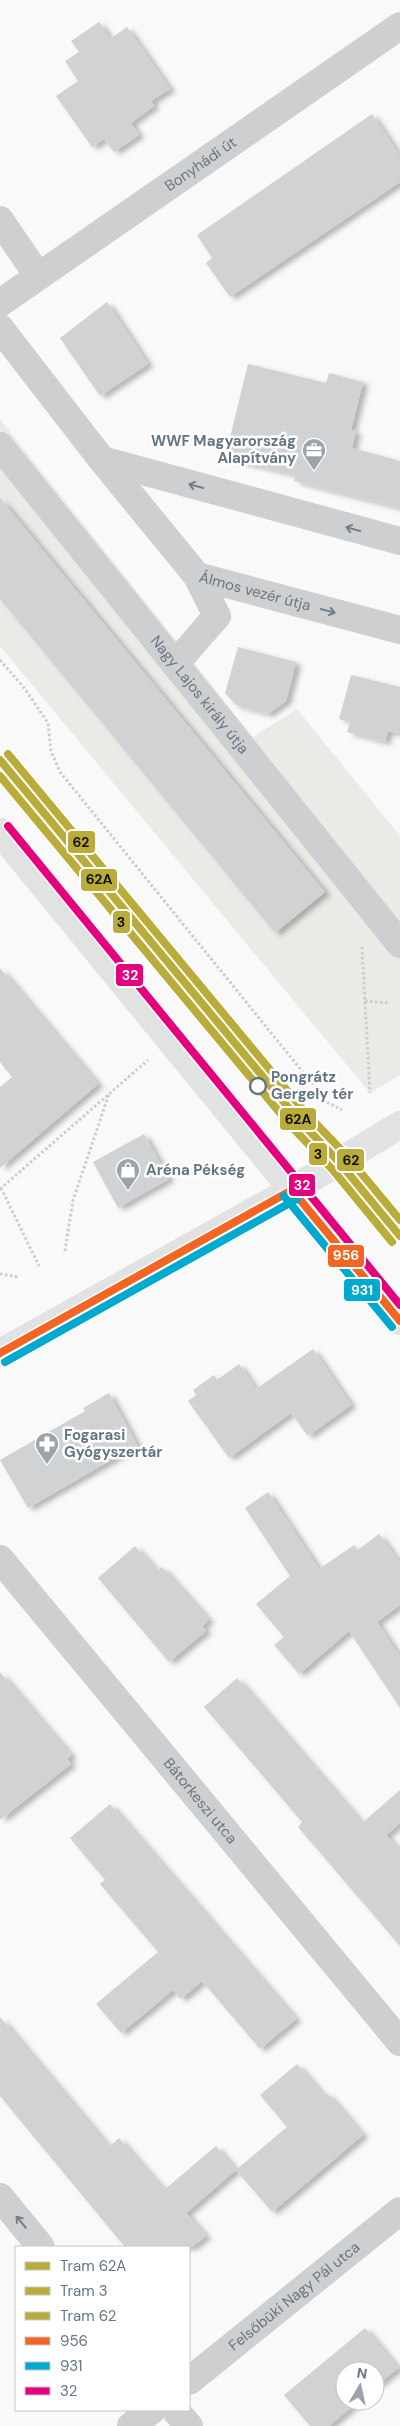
<svg xmlns="http://www.w3.org/2000/svg" width="400" height="2426" font-family="'DM Sans',sans-serif">
<defs>
<filter id="shadow"><feDropShadow dx="5.5" dy="3" stdDeviation="2.5" flood-color="#0004"/></filter>
</defs>
<rect width="100%" height="100%" fill="#f9f9f9"/>
<polygon fill="#e8ebe6" points="0,419 253,737 297,709 400,836 400,1075 370,1093 0,646"/>
<g fill="#d0d2d3" filter="url(#shadow)">
<polygon points="99,22 110,39 127,27 170,89 151,101 154,106 131,123 139,135 114,152 104,139 92,147 56,96 78,81 65,61 79,52 71,41"/>
<polygon points="372,114 400,156 400,182 230,297 206,263 212,258 197,235"/>
<polygon points="107,302 148,364 100,396 60,338"/>
<polygon points="248,364 326,383 329,373 363,382 351,430 356,431 352,448 400,461 400,508 294,481 296,475 225,458"/>
<polygon points="0,498 325,892 275,933 0,599"/>
<polygon points="238,647 296,662 286,701 268,714 236,705 225,693"/>
<polygon points="351,675 400,687 400,734 388,731 385,742 347,732 350,722 339,719"/>
<polygon points="0,968 98,1084 0,1168 0,1087 12,1077 0,1062"/>
<polygon points="144,1134 169,1179 118,1208 93,1162"/>
<polygon points="313,1349 351,1405 308,1436 291,1413 229,1458 188,1401 196,1395 193,1390 214,1375 217,1380 239,1364 256,1389"/>
<polygon points="109,1393 137,1445 28,1508 0,1460 85,1411 83,1408"/>
<polygon points="268,1492 319,1569 354,1545 358,1550 379,1534 400,1563 400,1605 377,1622 400,1657 400,1708 349,1631 299,1674 274,1645 284,1637 256,1604 290,1576 245,1508"/>
<polygon points="135,1546 157,1571 162,1567 209,1620 202,1626 206,1631 169,1662 98,1578"/>
<polygon points="0,1672 71,1755 67,1759 71,1764 0,1820"/>
<polygon points="237,1678 362,1823 400,1790 400,1823 386,1835 400,1851 400,1946 298,1827 302,1822 204,1707"/>
<polygon points="110,1804 296,2019 260,2049 202,1981 181,1999 173,1990 121,2033 96,2004 158,1952 100,1884 105,1880 70,1838"/>
<polygon points="0,2017 109,2147 119,2138 164,2190 216,2146 236,2170 186,2213 206,2236 192,2247 125,2247 0,2096"/>
<polygon points="297,2064 324,2096 327,2093 363,2135 272,2212 236,2170 287,2127 260,2095"/>
<polygon points="365,2328 398,2368 375,2387 375,2371 345,2371 345,2401 359,2401 329,2426 310,2426 284,2395"/>
</g>
<g fill="none" stroke-linecap="round" stroke-linejoin="round">
<g stroke="#cbcccd" stroke-width="3" stroke-dasharray="2.5 2.5" stroke-linecap="butt">
<polyline points="0,660 25,689 48,723 51,751 60,772 327,1102 342,1110"/>
<polyline points="362,947 370,1093"/>
<polyline points="365,1001 390,1003"/>
<polyline points="1,1188 39,1266"/>
<polyline points="0,1189 148,1060"/>
<polyline points="65,1251 73,1200 109,1094"/>
<polyline points="0,1274 19,1277"/>
</g>
<g stroke="#cecfd0" stroke-width="28">
<polyline points="0,220 38,276"/>
<path id="s1" d="M0 303 400 26"/>
<polyline points="0,328 102,460 197,576 217,616 175,664"/>
<path id="s2" d="M0 446 400 944"/>
<polyline points="102,460 400,541"/>
<path id="s3" d="M197 576 400 630"/>
<path id="s4" d="M0 1559 400 2042"/>
<polyline points="0,2197 41,2247"/>
<path id="s5" d="M189 2381 400 2211"/>
<polyline points="175,2410 189,2426"/>
<polyline points="131,2426 152,2410"/>
</g>
<g stroke="#e1e2e2" stroke-width="28">
<polyline points="0,832 400,1321"/>
<polyline points="0,1353 292,1190 400,1125"/>
</g>
<g stroke="#fff" stroke-width="11">
<g id="bus-1">
<polyline points="292,1190 400,1321"/>
<polyline points="0,1353 292,1190"/>
</g>
</g>
<g stroke="#fff" stroke-width="11">
<g id="bus-2">
<polyline points="284,1196 392,1327"/>
<polyline points="5,1362 297,1199"/>
</g>
</g>
<g stroke="#fff" stroke-width="11">
<polyline id="bus-3" points="8,826 400,1305"/>
</g>
<use href="#bus-1" stroke="#f26522" stroke-width="8"/>
<use href="#bus-2" stroke="#00a9ce" stroke-width="8"/>
<use href="#bus-3" stroke="#e5007d" stroke-width="8"/>
<g stroke="#fff" stroke-width="11">
<polyline id="tram-1" points="0,760 298,1119 339,1162 400,1236"/>
</g>
<g stroke="#fff" stroke-width="11">
<polyline id="tram-2" points="0,776 290,1125 332,1169 392,1242"/>
</g>
<g stroke="#fff" stroke-width="11">
<polyline id="tram-3" points="8,754 305,1112 347,1156 400,1220"/>
</g>
<use href="#tram-1" stroke="#baac3b" stroke-width="8"/>
<use href="#tram-2" stroke="#baac3b" stroke-width="8"/>
<use href="#tram-3" stroke="#baac3b" stroke-width="8"/>
</g>
<defs><path id="oneway-shaft" d="M-6 0H5M1.5-3L5.5 0L1.5 3" fill="none" stroke-width="1.6" stroke-linecap="round" stroke-linejoin="round" transform="scale(1.25)"/></defs>
<g stroke="#707f8b">
<use href="#oneway-shaft" transform="translate(196 486) rotate(-165)"/>
<use href="#oneway-shaft" transform="translate(353 529) rotate(-165)"/>
<use href="#oneway-shaft" transform="translate(328 611) rotate(15)"/>
<use href="#oneway-shaft" transform="translate(21 2222) rotate(-130)"/>
</g>
<defs>
<g id="office-pin" transform="scale(1.25)"><path d="M0 17L-7.5 6A9.5 9.5 0 1 1 7.5 6Z" fill="#99a4ac" stroke="#fff"/><path d="M-6-3h4V-5.5h4V-3h4V5H-6ZM-1-4.5V-3h2v-1.5ZM-6 0V1H6V0Z" fill="#fff"/></g>
<g id="shop-pin" transform="scale(1.25)"><path d="M0 17L-7.5 6A9.5 9.5 0 1 1 7.5 6Z" fill="#99a4ac" stroke="#fff"/><path d="M-5-2.5h2.3a2.7 3.5 0 0 1 5.4 0H5L5.5 6h-11ZM-1.5-2.5h3a1.5 2.3 0 0 0-3 0Z" fill="#fff"/></g>
<g id="pharmacy-pin" transform="scale(1.25)"><path d="M0 17L-7.5 6A9.5 9.5 0 1 1 7.5 6Z" fill="#99a4ac" stroke="#fff"/><path d="M-2-6h4v4h4v4h-4v4h-4v-4h-4v-4h4Z" fill="#fff"/></g>
</defs>
<g fill-rule="evenodd">
<use href="#office-pin" x="314" y="450"/>
<use href="#shop-pin" x="128" y="1170"/>
<use href="#pharmacy-pin" x="47" y="1444"/>
</g>
<circle fill="#fff" stroke="#657683" stroke-width="2.5" cx="258" cy="1086" r="8"/>
<g text-anchor="middle" stroke-width="5" stroke-linejoin="round" paint-order="stroke">
<g font-size="15" fill="#657683" stroke="#fff">
<text dy="5" stroke="none"><textPath href="#s1" startOffset="244">Bonyhádi út</textPath></text>
<text dy="5" stroke="none"><textPath href="#s3" startOffset="60">Álmos vezér útja</textPath></text>
<text dy="5" stroke="none"><textPath href="#s2" startOffset="319">Nagy Lajos király útja</textPath></text>
<text dy="5" stroke="none"><textPath href="#s4" startOffset="314">Bátorkeszi utca</textPath></text>
<text dy="5" stroke="none"><textPath href="#s5" startOffset="135">Felsőbüki Nagy Pál utca</textPath></text>
</g>
<g font-size="15" font-weight="bold" fill="#657683" stroke="#fff" text-anchor="start">
<text x="296" y="446" text-anchor="end">WWF Magyarország<tspan x="296" dy="17">Alapítvány</tspan></text>
<text x="146" y="1175">Aréna Pékség</text>
<text x="64" y="1440">Fogarasi<tspan x="64" dy="17">Gyógyszertár</tspan></text>
</g>
<g font-size="15" font-weight="bold" fill="#657683" stroke="#fff" text-anchor="start">
<text x="271" y="1082">Pongrátz<tspan x="271" dy="17">Gergely tér</tspan></text>
</g>
</g>
<g stroke="#fff" stroke-width="2">
<rect x="67" y="830" width="29" height="24" rx="5" fill="#baac3b"/>
<rect x="80" y="868" width="38" height="24" rx="5" fill="#baac3b"/>
<rect x="112" y="910" width="19" height="24" rx="5" fill="#baac3b"/>
<rect x="115" y="963" width="29" height="24" rx="5" fill="#e5007d"/>
<rect x="279" y="1107" width="38" height="24" rx="5" fill="#baac3b"/>
<rect x="308" y="1142" width="20" height="24" rx="5" fill="#baac3b"/>
<rect x="336" y="1148" width="29" height="24" rx="5" fill="#baac3b"/>
<rect x="288" y="1173" width="28" height="24" rx="5" fill="#e5007d"/>
<rect x="327" y="1244" width="38" height="24" rx="5" fill="#f26522"/>
<rect x="343" y="1278" width="38" height="24" rx="5" fill="#00a9ce"/>
</g>
<g font-size="14" text-anchor="middle" font-weight="bold" fill="#fff">
<text x="130" y="980">32</text>
<text x="302" y="1190">32</text>
<text x="346" y="1260">956</text>
<text x="362" y="1295">931</text>
</g>
<g font-size="14" text-anchor="middle" font-weight="bold" fill="#111">
<text x="81" y="847">62</text>
<text x="99" y="884">62A</text>
<text x="121" y="927">3</text>
<text x="298" y="1124">62A</text>
<text x="318" y="1159">3</text>
<text x="351" y="1165">62</text>
</g>
<rect x="15" y="2246" width="175" height="165" fill="#ffffff" stroke="#c1c8cd"/>
<rect x="25" y="2262" width="25" height="8" fill="#baac3b" stroke="#c1c8cd"/>
<text x="60" y="2271" font-size="15" fill="#657683">Tram 62A</text>
<rect x="25" y="2287" width="25" height="8" fill="#baac3b" stroke="#c1c8cd"/>
<text x="60" y="2296" font-size="15" fill="#657683">Tram 3</text>
<rect x="25" y="2312" width="25" height="8" fill="#baac3b" stroke="#c1c8cd"/>
<text x="60" y="2321" font-size="15" fill="#657683">Tram 62</text>
<rect x="25" y="2337" width="25" height="8" fill="#f26522" stroke="#c1c8cd"/>
<text x="60" y="2346" font-size="15" fill="#657683">956</text>
<rect x="25" y="2362" width="25" height="8" fill="#00a9ce" stroke="#c1c8cd"/>
<text x="60" y="2371" font-size="15" fill="#657683">931</text>
<rect x="25" y="2387" width="25" height="8" fill="#e5007d" stroke="#c1c8cd"/>
<text x="60" y="2396" font-size="15" fill="#657683">32</text>
<g transform="translate(360 2386) rotate(9)"><circle r="24" fill="#ffffff" stroke="#c1c8cd"/>
<path d="M0-4L9 19L0 12L-9 19Z" fill="#99a4ac"/>
<text y="-8" font-size="14" font-weight="bold" text-anchor="middle" fill="#657683">N</text>
</g>
</svg>
